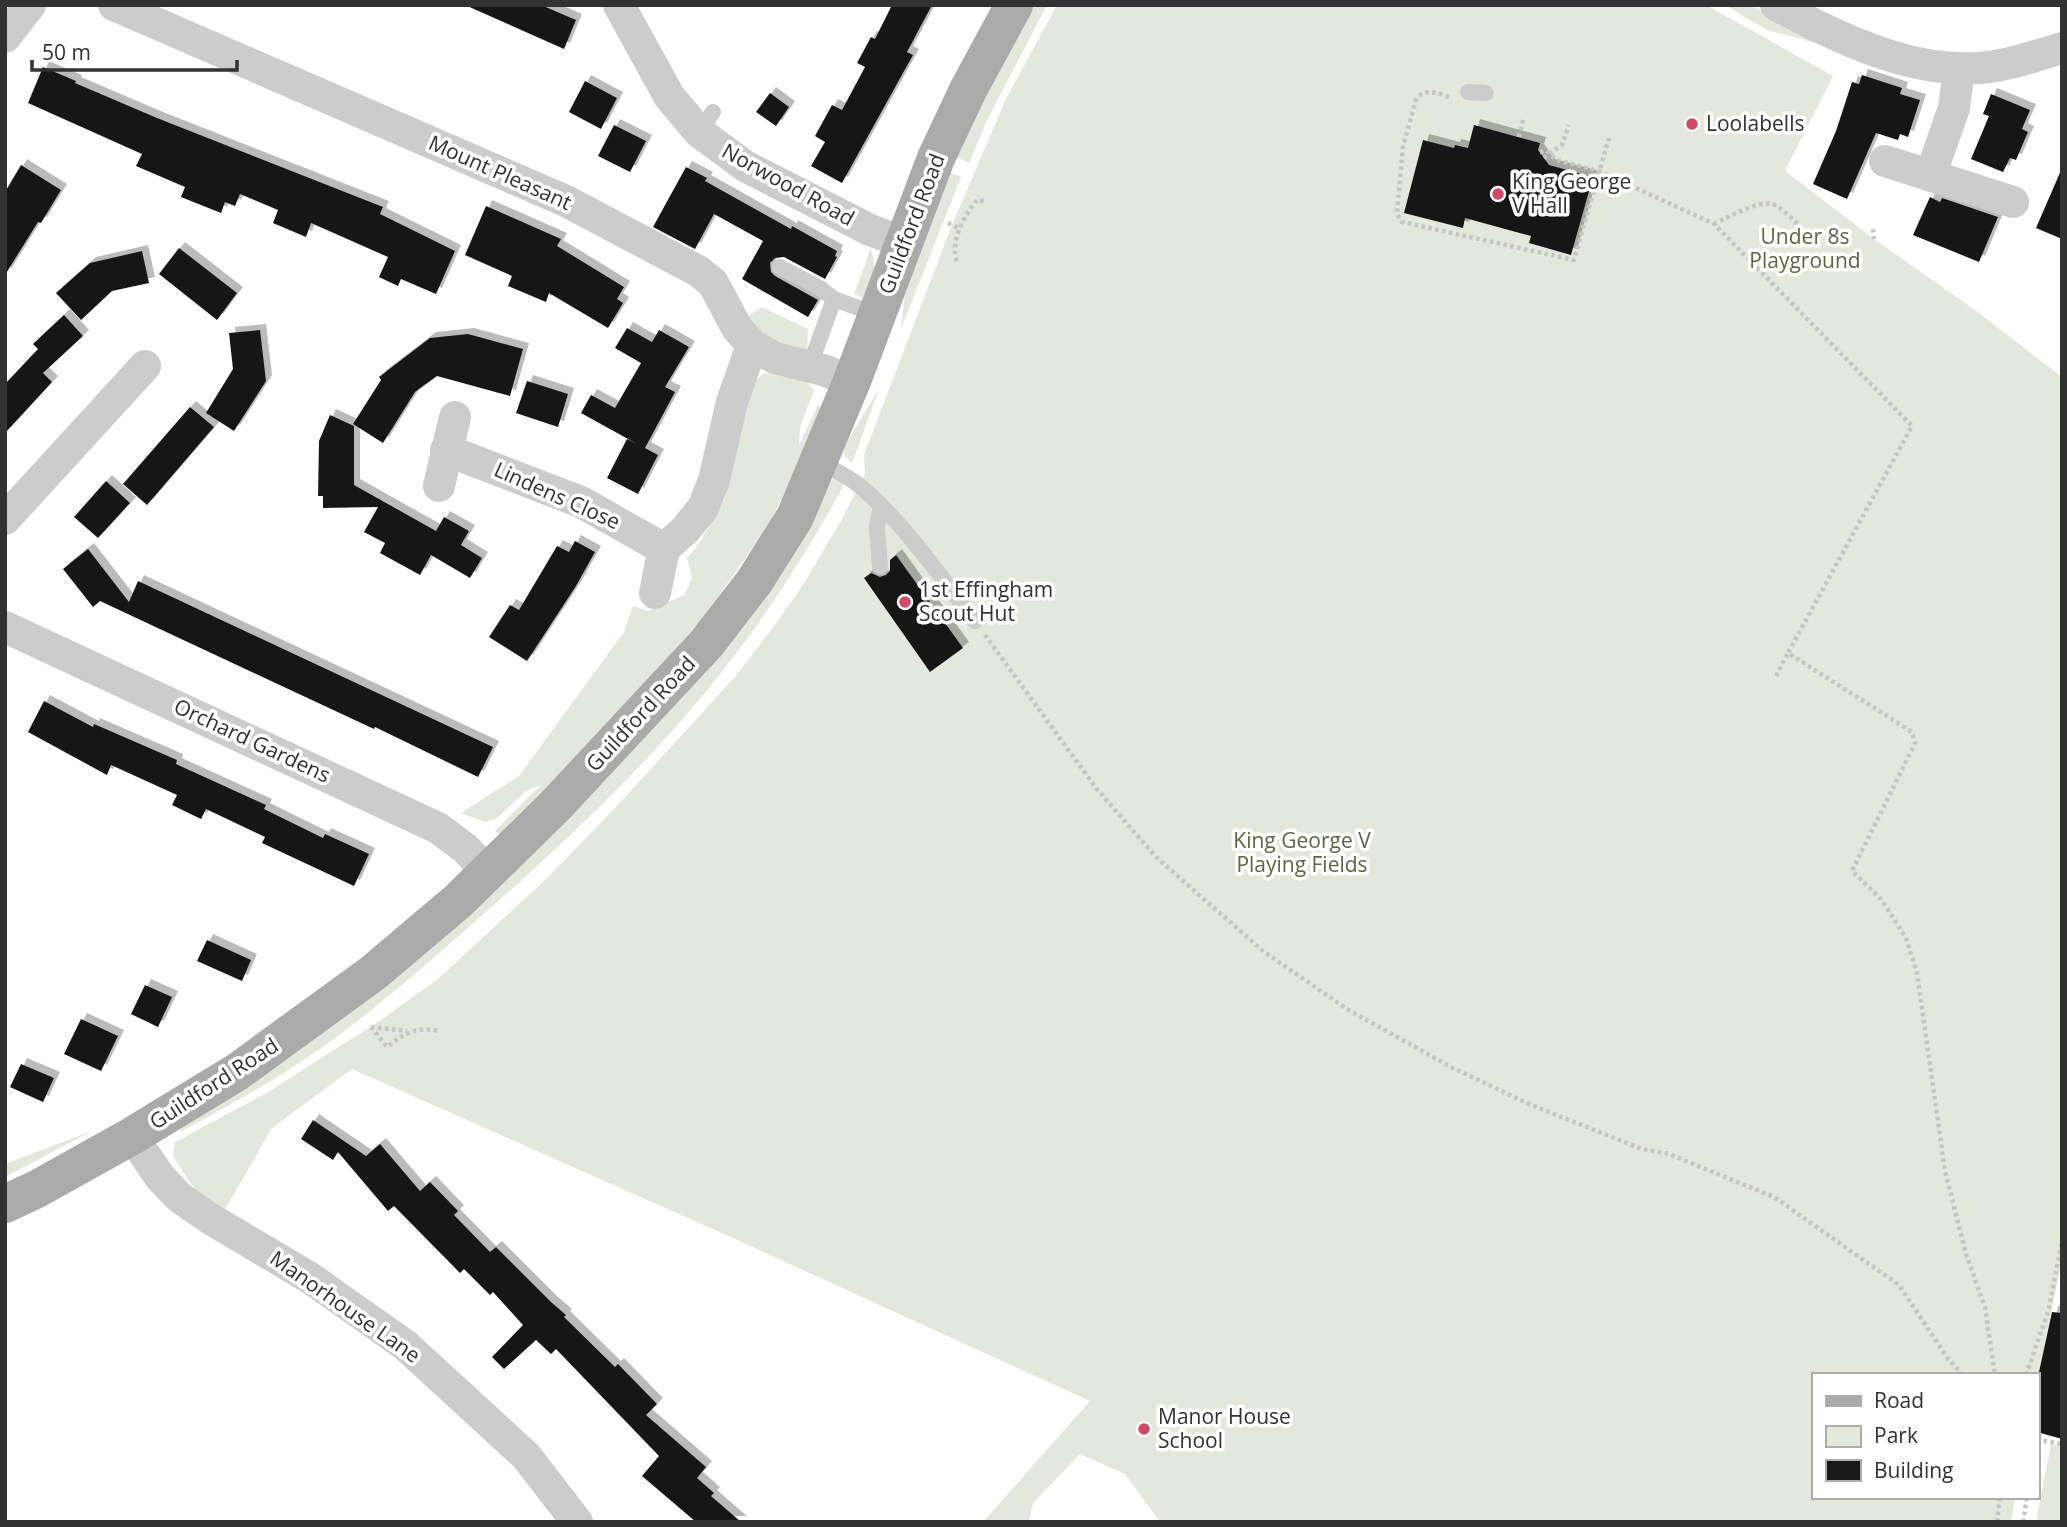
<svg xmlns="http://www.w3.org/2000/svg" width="2067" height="1527" font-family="'Open Sans',sans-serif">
<defs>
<filter id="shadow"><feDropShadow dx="6" dy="-6" stdDeviation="0" flood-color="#0004"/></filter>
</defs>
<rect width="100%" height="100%" fill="#fff"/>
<g fill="#e3e7dc">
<polygon points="1031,5 1047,5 988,118 969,163 953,156"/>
<path d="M1057 5H1706L1833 76 1785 171 1874 239 1975 310 2062 377V1260L2037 1381V1375H1813V1497H2015L2011 1522H1160L1125 1474 1080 1454 1033 1503 1029 1522H983L1090 1401 713 1229 352 1069 272 1128 223 1213C198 1197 188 1181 173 1155L175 1142 265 1094 378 1022 438 979 547 878 618 805 735 677 777 622 803 585 842 519 865 473 864 455 952 225 1006 99Z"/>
<polygon points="1725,5 1751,5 1824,45 1767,30"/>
<polygon points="947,171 961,177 901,329 906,284"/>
<polygon points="871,248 876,274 863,298 854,294"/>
<polygon points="762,307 808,329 807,353 752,333 749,315"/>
<polygon points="784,371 802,377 814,390 800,427 799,445 819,403 822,419 767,528 699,623 514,826 500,835 495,831 541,785 526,791 496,819 485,822 461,813 519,776 624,632 633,606 648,611 684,595 692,578 687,558 700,542 724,500 752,383 763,374"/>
<polygon points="879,389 852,463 844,455 845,445"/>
<path d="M833 479 842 482 843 487C809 548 773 606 731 660 662 750 579 829 495 904 439 953 384 1003 324 1046 278 1079 228 1106 178 1133L187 1121 399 971 824 486Z"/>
<polygon points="92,1131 5,1177 5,1164"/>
<polygon points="2051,1444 2062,1446 2062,1522 2036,1522"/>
</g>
<g fill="#191919" filter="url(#shadow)">
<polygon points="465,5 541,5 576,20 564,49"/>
<polygon points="892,5 932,5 907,52 913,55 842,183 811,166 825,142 815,136 832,105 842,110 865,67 857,63 871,37 875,39"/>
<polygon points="43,67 76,81 75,83 157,118 383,207 380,214 455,251 436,294 401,279 398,286 379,277 388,257 311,223 306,237 273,223 278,210 240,194 235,206 225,202 221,213 181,197 185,187 136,166 142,154 28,103"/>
<polygon points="1862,75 1902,88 1900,94 1920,100 1908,137 1900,134 1898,140 1876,133 1847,199 1813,184 1836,131 1852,82 1859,84"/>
<polygon points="585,81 617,98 601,129 569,112"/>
<polygon points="770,93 789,107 776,126 756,112"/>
<polygon points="1991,94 2030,110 2022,129 2028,132 2016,160 2010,158 2003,172 1971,159 1989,116 1983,114"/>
<polygon points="614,125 646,141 630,172 598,156"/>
<polygon points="1474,125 1540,143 1538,150 1549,165 1593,177 1571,255 1529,243 1531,236 1465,218 1463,228 1404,213 1423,140 1454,148 1455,145 1468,148"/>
<polygon points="21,165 61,190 41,223 38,222 5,275 5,192"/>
<polygon points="686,167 707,178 705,181 791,229 792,226 837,251 835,256 837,257 825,279 784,257 775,258 770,263 771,272 775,276 818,300 808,317 742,279 763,241 714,214 695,249 653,227"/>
<polygon points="2062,168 2062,239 2036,228"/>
<polygon points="1930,197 1940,202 1942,198 1998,217 1979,262 1913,235"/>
<polygon points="486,206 561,239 557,246 624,287 617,299 623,303 608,328 549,293 546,302 508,286 512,276 465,255"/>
<polygon points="179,248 237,293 217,320 159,274"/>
<polygon points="142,251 149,283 112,291 81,320 56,293 90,263"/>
<polygon points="64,315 83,336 43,373 52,382 5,433 5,384 38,349 33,344"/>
<polygon points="627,328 652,342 659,330 689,347 665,387 675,392 645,448 658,455 638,494 607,478 627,439 637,444 581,413 591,395 615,408 641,363 615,348"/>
<polygon points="260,330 266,381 234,431 206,413 233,369 229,333"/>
<polygon points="468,334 523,349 510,396 437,376 415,392 383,443 353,424 381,380 379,377 430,338"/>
<polygon points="527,381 568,394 558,427 516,413"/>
<polygon points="190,407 214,427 147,505 123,484"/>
<polygon points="330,415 354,426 354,485 436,531 444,517 469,531 461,545 482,558 470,578 431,555 420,575 380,553 385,543 364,532 378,507 323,508 323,496 318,496 319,441"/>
<polygon points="106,481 130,503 98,538 74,517"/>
<polygon points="575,541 595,552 576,586 527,661 489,637 510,605 519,610 557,546 569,552"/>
<polygon points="88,549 129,602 138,581 493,747 478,777 375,727 374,729 100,601 93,607 63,569"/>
<polygon points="896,555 963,648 930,672 864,578 871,573 880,577 886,575 890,571 890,560"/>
<polygon points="44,701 93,727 94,724 177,760 176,764 266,805 264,809 323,838 325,834 369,854 354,886 262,843 265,837 206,809 201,819 172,805 177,795 111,765 107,775 28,732"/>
<polygon points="207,940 251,960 242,981 197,961"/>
<polygon points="145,985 172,997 158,1027 131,1014"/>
<polygon points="81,1019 118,1036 101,1071 64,1054"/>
<polygon points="21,1064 54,1078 43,1102 10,1087"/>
<polygon points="313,1120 366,1156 380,1144 420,1191 430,1182 458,1211 454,1215 490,1252 496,1247 551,1302 566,1315 564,1317 615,1367 618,1364 657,1404 646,1415 706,1467 697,1478 714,1493 711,1496 741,1522 696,1522 642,1476 659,1456 556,1349 551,1354 536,1340 504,1369 492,1357 523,1325 493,1292 490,1295 464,1269 460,1273 394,1206 388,1211 338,1152 333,1160 301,1139"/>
<polygon points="2052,1312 2062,1313 2062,1439 2037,1432 2037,1381"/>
</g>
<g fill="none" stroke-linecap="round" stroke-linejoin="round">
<g stroke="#c6c6c6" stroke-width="4.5" stroke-dasharray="3.5 3.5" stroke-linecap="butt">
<path d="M1449 97C1437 93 1424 87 1416 100L1403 146 1397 214 1402 222 1574 260 1609 138"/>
<polyline points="1519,137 1523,120"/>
<polyline points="1540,152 1547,151 1556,160 1599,171 1714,224 1912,426 1788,653 1912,732 1915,743 1852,871 1881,899 1906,938 1917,973 1945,1171 1966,1254 1985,1307 1995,1375"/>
<polyline points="1544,158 1562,145 1569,125"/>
<polyline points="948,223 961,229"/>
<path d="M1714 224C1726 218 1759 200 1772 204 1782 207 1794 221 1802 228"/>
<polyline points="1873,229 1874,239"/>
<path d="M957 261C949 243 965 214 977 200L984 201"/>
<polyline points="985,635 1096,788 1156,857 1263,951 1347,1009 1449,1066 1529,1104 1642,1149 1669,1154 1774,1197 1899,1285 1948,1359 1963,1375"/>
<polyline points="1776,676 1788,653"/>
<path d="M371 1027 387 1047C403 1034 416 1026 438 1031"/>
<polyline points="371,1027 407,1031"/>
<polyline points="2026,1375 2048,1312 2062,1242"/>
<polyline points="2037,1444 2046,1441 2062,1444"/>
<polyline points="1997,1522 2000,1497"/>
<polyline points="2023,1522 2027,1497"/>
</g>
<g stroke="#ccc" stroke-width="16">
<polyline points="1468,92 1486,93"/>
<polyline points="699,132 713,112"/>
<polyline points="780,267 820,288 834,299"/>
<polyline points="809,368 834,299 878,315"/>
<path d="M819 461C832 469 848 476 860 486 905 524 939 575 975 621"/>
<polyline points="880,567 877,527 881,505"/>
</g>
<g stroke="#ccc" stroke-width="32">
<polyline points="114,5 566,201 698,271 713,283 737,328 752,345 775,358 823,370 852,381"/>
<polyline points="619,5 669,96 699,132 745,166 870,230 903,242"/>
<path d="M1776 5C1841 39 1914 76 1989 67 2014 64 2038 55 2062 48"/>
<polyline points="5,37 30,5"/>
<polyline points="1885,161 2013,202"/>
<polyline points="1931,174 1954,108 1959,69"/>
<polyline points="446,450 581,502 664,549"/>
<polyline points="439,486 455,417"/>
<polyline points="5,519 145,366"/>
<polyline points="655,593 664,549 685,530 703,508 714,480 732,402 752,345"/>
<polyline points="5,627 438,828 466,849 487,872"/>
<polyline points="132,1136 160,1177 179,1197 209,1218 310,1278 405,1345 526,1456 577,1522"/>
</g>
<polyline stroke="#aaa" stroke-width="38" points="5,1204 37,1189 132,1136 237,1072 373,973 458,901 555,806 706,644 754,582 795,517 852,381 936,158 968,90 1014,5"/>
</g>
<g fill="#d14b67" stroke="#fff" stroke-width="2.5">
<circle cx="1692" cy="124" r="7"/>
<circle cx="1498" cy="194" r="7"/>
<circle cx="905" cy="602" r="7"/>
<circle cx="1144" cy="1429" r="7"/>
</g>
<g text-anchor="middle" stroke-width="7" stroke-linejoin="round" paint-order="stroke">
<g font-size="21" fill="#323232" stroke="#fff" text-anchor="start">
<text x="1706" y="131">Loolabells</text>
<text x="1512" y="189">King George<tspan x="1512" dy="24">V Hall</tspan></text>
<text x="919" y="597">1st Effingham<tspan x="919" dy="24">Scout Hut</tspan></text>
<text x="1158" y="1424">Manor House<tspan x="1158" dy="24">School</tspan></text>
</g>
<g font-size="21" fill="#323232" stroke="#fff">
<text transform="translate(500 173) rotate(24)" y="7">Mount Pleasant</text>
<text transform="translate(788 185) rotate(29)" y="7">Norwood Road</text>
<text transform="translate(912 224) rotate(-69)" y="7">Guildford Road</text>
<text transform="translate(557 496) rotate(24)" y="7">Lindens Close</text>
<text transform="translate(641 714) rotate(-47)" y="7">Guildford Road</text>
<text transform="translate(252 741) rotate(25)" y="7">Orchard Gardens</text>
<text transform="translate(214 1084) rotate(-33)" y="7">Guildford Road</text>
<text transform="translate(345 1307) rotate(35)" y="7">Manorhouse Lane</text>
</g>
<g font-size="21" fill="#5a6944" stroke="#fff">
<text x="1805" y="244">Under 8s<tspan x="1805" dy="24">Playground</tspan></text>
<text x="1302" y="848">King George V<tspan x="1302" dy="24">Playing Fields</tspan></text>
</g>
</g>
<rect width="2067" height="1527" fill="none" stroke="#323232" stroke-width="14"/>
<rect x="1812" y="1373" width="228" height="126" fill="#ffffff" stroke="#adadad" stroke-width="2"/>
<rect x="1826" y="1396" width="35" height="10" fill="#aaaaaa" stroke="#adadad" stroke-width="2"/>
<text x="1874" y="1408" font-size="21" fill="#323232">Road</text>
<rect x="1826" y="1426" width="35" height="21" fill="#e3e7dc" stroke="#adadad" stroke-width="2"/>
<text x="1874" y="1443" font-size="21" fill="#323232">Park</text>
<rect x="1826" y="1460" width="35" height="21" fill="#191919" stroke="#adadad" stroke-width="2"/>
<text x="1874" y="1478" font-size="21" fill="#323232">Building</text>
<path d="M32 60v10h205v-10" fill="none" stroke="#323232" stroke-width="3.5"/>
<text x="42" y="60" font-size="21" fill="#323232" stroke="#ffffff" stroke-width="5" paint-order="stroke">50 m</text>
</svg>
